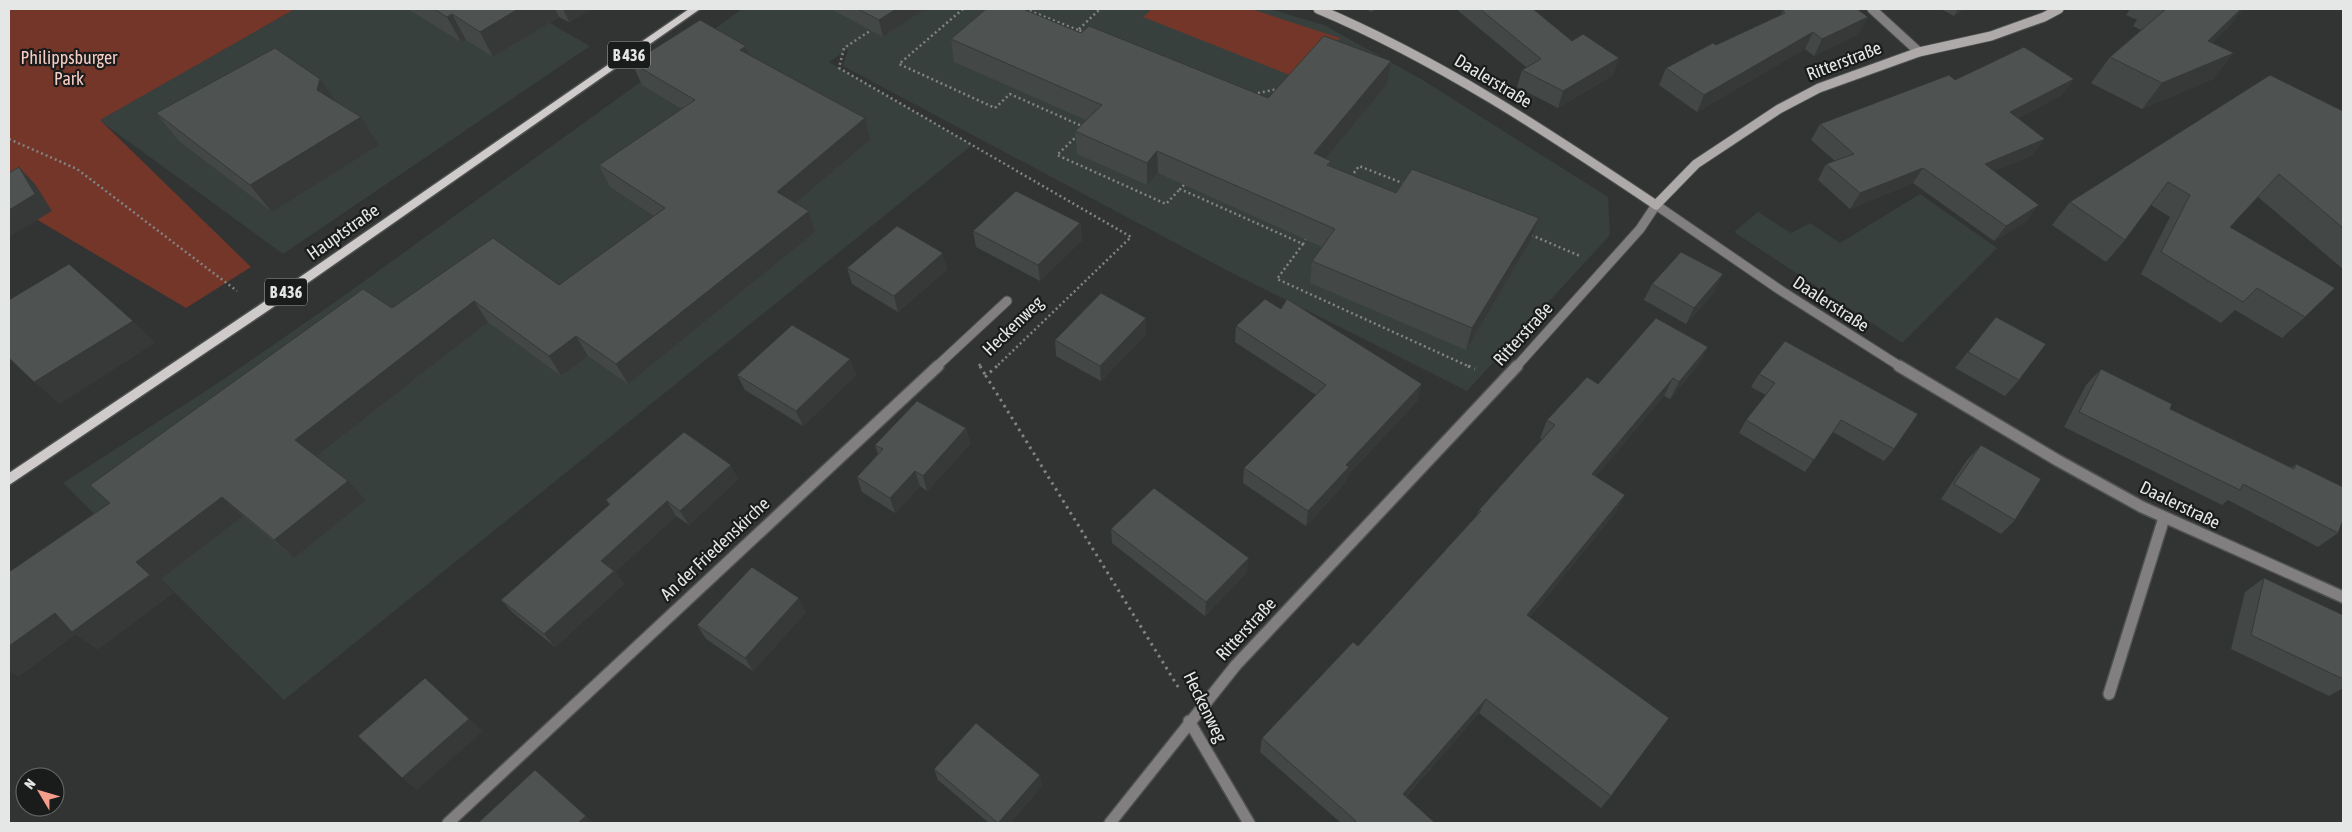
<svg xmlns="http://www.w3.org/2000/svg" width="2352" height="832" font-family="'Asap Condensed',sans-serif">
<rect width="100%" height="100%" fill="#313433"/>
<g fill="#37403d">
<polygon points="295,9 525,9 590,46 283,254 99,120"/>
<polygon points="742,9 1269,9 1324,25 1421,79 1608,197 1610,235 1467,391 1230,272 843,66 848,49 829,62 972,145 284,700 63,483 221,381 338,300"/>
<polygon points="1920,194 1997,248 1902,343 1734,232 1758,212 1791,233 1810,223 1840,243"/>
</g>
<g fill="#743629">
<polygon points="9,9 295,9 100,120 251,267 186,308 9,203"/>
<polygon points="1152,9 1251,9 1340,38 1302,80 1143,17"/>
</g>
<g fill="none" stroke-linecap="round" stroke-linejoin="round">
<g stroke="#4e5150" stroke-width="14">
<polyline id="lane" points="2109,694 2164,518"/>
</g>
<g stroke="#4e5150" stroke-width="11">
<g id="street-far1">
<polyline points="1872,9 1919,52"/>
<polyline points="936,367 1007,301"/>
<polyline points="1516,367 1640,229 1656,205 1780,290 1901,367"/>
</g>
</g>
<g stroke="#4e5150" stroke-width="14">
<g id="street">
<polyline points="1899,366 2057,460 2142,507 2343,597"/>
<polyline points="1189,721 1249,823"/>
<polyline points="448,823 938,366"/>
<polyline points="1110,823 1236,665 1517,366"/>
</g>
</g>
<g stroke="#4e5150" stroke-width="11">
<path id="secondary" d="M1318 9C1439 60 1547 132 1656 205L1696 164 1779 109 1819 88 1919 52 1991 36 2044 17 2059 9"/>
</g>
<g stroke="#4e5150" stroke-width="3">
<polygon id="primary" points="689,9 700,9 266,312 9,485 9,473 258,306"/>
</g>
<g stroke="#828483" stroke-width="2.5" stroke-dasharray="2 3" stroke-linecap="butt">
<polyline points="963,9 899,64 995,108 1010,94 1084,127"/>
<polyline points="1025,9 1078,30"/>
<polyline points="873,29 844,48 839,68 1131,237 996,367"/>
<polyline points="1086,33 1078,30 1100,9"/>
<polyline points="1253,94 1278,89"/>
<polyline points="1078,135 1057,155 1166,204 1180,189"/>
<polyline points="9,139 77,169 237,291"/>
<polyline points="1351,177 1359,166 1405,184"/>
<polyline points="1184,185 1180,189 1303,244 1307,237"/>
<polyline points="1531,235 1580,256"/>
<polyline points="1303,244 1277,279 1470,367"/>
<polyline points="979,364 981,367"/>
</g>
<g stroke="#828483" stroke-width="3" stroke-dasharray="2.5 4.5" stroke-linecap="butt">
<polyline points="980,366 986,376"/>
<polyline points="997,366 986,376 1180,690"/>
<polyline points="1468,366 1475,369"/>
</g>
<use href="#lane" stroke="#817f7f" stroke-width="11"/>
<use href="#street-far1" stroke="#817f7f" stroke-width="9"/>
<use href="#street" stroke="#817f7f" stroke-width="11"/>
<use href="#secondary" stroke="#adaaa9" stroke-width="9"/>
<use href="#primary" fill="#cecbca" fill-rule="evenodd"/>
</g>
<g fill="#434745">
<polygon points="408,9 592,9 569,22 559,17 493,57 466,40 461,42"/>
<polygon points="831,9 925,9 883,37"/>
<polygon points="1365,9 1377,9 1372,12"/>
<polygon points="1456,9 1533,9 1572,41 1619,58 1613,75 1558,108 1517,87 1522,70 1526,67"/>
<polygon points="1941,9 1964,9 1954,16"/>
<polygon points="2130,9 2243,9 2231,24 2212,43 2213,79 2142,109 2091,83 2110,57 2141,30 2133,26 2137,20 2126,15"/>
<polygon points="1782,11 1859,34 1814,56 1805,49 1697,112 1659,85 1666,68 1781,15"/>
<polygon points="1081,33 1268,98 1391,61 1387,84 1325,158 1330,166 1396,193 1531,240 1466,350 1310,283 1312,261 1322,247 1158,173 1147,185 1077,154 1075,131 1086,120 954,62 951,39"/>
<polygon points="746,46 749,55 870,140 796,203 809,211 815,232 628,384 588,356 561,376 488,322 316,457 366,500 294,558 243,516 160,580 173,593 98,649 75,634 19,676 9,670 9,572 392,308 559,285 654,216 610,187 599,165 682,109 642,85 632,63"/>
<polygon points="2074,79 2062,95 2018,118 2033,155 1994,171 2027,221 1994,241 1913,183 1850,209 1818,180 1826,164 1835,161 1811,140 1820,124 1955,80"/>
<polygon points="335,101 361,117 379,145 272,212 179,141 156,113"/>
<polygon points="2343,111 2343,269 2258,197 2230,227 2305,317 2282,338 2235,310 2221,323 2141,274 2170,217 2151,205 2125,240 2106,262 2052,225 2070,202"/>
<polygon points="1080,223 1082,240 1040,281 976,247 973,231"/>
<polygon points="847,268 947,269 898,312 852,284"/>
<polygon points="1652,284 1715,291 1686,324 1644,300"/>
<polygon points="1996,317 2019,380 2005,396 1955,368"/>
<polygon points="1236,326 1418,400 1348,475 1346,482 1306,526 1243,483 1244,468 1316,395 1235,342"/>
<polygon points="1146,334 1101,381 1056,356 1055,340"/>
<polygon points="1708,347 1698,365 1670,399 1664,396 1596,476 1616,512 1530,617 1611,796 1601,808 1479,713 1406,797 1435,823 1341,823 1260,752 1262,738 1358,646 1476,517 1479,510 1542,439 1540,438 1547,420 1598,384"/>
<polygon points="850,359 856,375 803,426 745,390 737,375"/>
<polygon points="2101,369 2170,409 2291,468 2296,464 2338,533 2318,547 2228,500 2222,505 2064,427 2086,385"/>
<polygon points="1759,374 1894,449 1884,461 1833,432 1805,472 1739,433 1746,420 1766,395 1751,387"/>
<polygon points="966,428 970,444 927,491 920,486 895,513 862,492 857,477 878,454 875,445"/>
<polygon points="1981,445 2015,520 2001,534 1941,499 1967,460"/>
<polygon points="738,479 689,525 676,516 615,572 624,584 555,647 513,613 501,600 609,505 606,500"/>
<polygon points="1111,529 1247,572 1205,616 1112,543"/>
<polygon points="2264,578 2343,615 2343,688 2329,696 2231,649 2245,592"/>
<polygon points="806,612 753,671 706,639 697,625"/>
<polygon points="934,769 1042,786 1010,823 989,823 938,780"/>
</g>
<g fill="#373938">
<polygon points="518,9 555,9 559,17 493,57 480,32"/>
<polygon points="563,9 592,9 569,22"/>
<polygon points="896,9 925,9 883,37 879,20"/>
<polygon points="1373,9 1377,9 1372,12"/>
<polygon points="1958,9 1964,9 1954,16"/>
<polygon points="2239,9 2243,9 2231,24 2188,67 2208,41"/>
<polygon points="452,14 466,40 461,42 447,17"/>
<polygon points="1868,17 1859,34 1814,56 1822,39"/>
<polygon points="1813,32 1805,49 1697,112 1704,95"/>
<polygon points="746,46 753,67 740,50"/>
<polygon points="2234,53 2213,79 2142,109 2162,83"/>
<polygon points="1619,58 1613,75 1558,108 1563,91"/>
<polygon points="1391,61 1387,84 1311,176 1314,153"/>
<polygon points="320,79 339,107 317,90"/>
<polygon points="2074,79 2062,95 1999,128 2010,112"/>
<polygon points="361,117 379,145 272,212 250,185"/>
<polygon points="865,118 870,140 784,213 777,192"/>
<polygon points="2045,139 2033,155 1974,180 1985,164"/>
<polygon points="1157,151 1158,173 1147,185 1147,163"/>
<polygon points="19,167 35,184 52,211 9,237 9,210"/>
<polygon points="1923,168 1913,183 1850,209 1860,193"/>
<polygon points="2039,205 2027,221 1994,241 2006,226"/>
<polygon points="809,211 815,232 628,384 616,364"/>
<polygon points="1539,218 1531,240 1466,350 1472,328"/>
<polygon points="1080,223 1082,240 1040,281 1038,265"/>
<polygon points="943,253 947,269 898,312 894,296"/>
<polygon points="1723,274 1715,291 1686,324 1694,308"/>
<polygon points="474,301 488,322 313,459 295,440"/>
<polygon points="1146,318 1146,334 1101,381 1100,366"/>
<polygon points="133,321 155,343 60,404 34,382"/>
<polygon points="576,336 588,356 561,376 549,356"/>
<polygon points="1708,347 1698,365 1670,399 1679,382"/>
<polygon points="850,359 856,375 803,426 796,411"/>
<polygon points="1673,378 1664,396 1584,490 1592,474"/>
<polygon points="1422,384 1418,400 1348,475 1346,482 1306,526 1308,511 1346,465"/>
<polygon points="966,428 970,444 927,491 923,476"/>
<polygon points="731,465 738,479 689,525 680,511"/>
<polygon points="915,471 920,486 895,513 890,498"/>
<polygon points="348,481 366,500 294,558 274,540"/>
<polygon points="1625,495 1616,512 1519,630 1527,615"/>
<polygon points="222,497 243,516 160,580 173,593 98,649 75,634 19,676 9,670 9,646 55,613 136,562"/>
<polygon points="667,501 676,516 615,572 624,584 555,647 544,634 601,561"/>
<polygon points="1249,558 1247,572 1205,616 1206,602"/>
<polygon points="799,598 806,612 753,671 745,658"/>
<polygon points="425,678 483,731 417,790 402,778"/>
<polygon points="1486,699 1479,713 1397,807 1403,794"/>
<polygon points="1040,775 1042,786 1010,823 998,823"/>
<polygon points="586,816 594,823 578,823"/>
</g>
<g fill="#4e5250" stroke="#373938">
<polygon points="434,9 518,9 480,32 452,14 447,17"/>
<polygon points="858,9 896,9 879,20"/>
<polygon points="986,9 1023,9 1081,33 1089,26 1268,98 1324,36 1391,61 1314,153 1331,161 1327,165 1396,193 1412,169 1539,218 1472,328 1312,261 1335,229 1157,151 1147,163 1075,131 1102,105 951,39"/>
<polygon points="1480,9 1533,9 1572,41 1583,34 1619,58 1563,91 1522,70 1541,59"/>
<polygon points="1786,9 1857,9 1868,17 1822,39 1813,32 1704,95 1666,68 1713,43 1716,45 1785,13 1782,11"/>
<polygon points="2166,9 2241,9 2208,41 2234,53 2162,83 2110,57"/>
<polygon points="700,20 746,46 740,50 865,118 777,192 809,211 616,364 576,336 549,356 474,301 295,440 348,481 274,540 222,497 136,562 150,575 72,632 55,613 9,646 9,572 110,503 90,485 363,289 392,308 493,238 559,285 665,208 599,165 695,100 632,63"/>
<polygon points="2024,47 2074,79 2010,112 2045,139 1985,164 2039,205 2006,226 1923,168 1860,193 1826,164 1854,154 1820,124 1949,75 1955,80"/>
<polygon points="275,48 320,79 317,90 361,117 250,185 156,113"/>
<polygon points="2270,75 2343,111 2343,228 2279,174 2230,227 2335,288 2305,317 2257,288 2243,302 2161,252 2190,195 2168,182 2125,240 2070,202"/>
<polygon points="19,167 35,194 9,210 9,173"/>
<polygon points="1016,191 1080,223 1038,265 973,231"/>
<polygon points="897,226 943,253 894,296 847,268"/>
<polygon points="1681,252 1723,274 1694,308 1652,284"/>
<polygon points="69,264 133,321 34,382 9,358 9,300"/>
<polygon points="1101,293 1146,318 1100,366 1055,340"/>
<polygon points="1265,299 1281,309 1287,299 1422,384 1346,465 1349,467 1308,511 1244,468 1326,385 1236,326"/>
<polygon points="1996,317 2046,344 2019,380 1968,352"/>
<polygon points="1656,318 1708,347 1679,382 1673,378 1592,474 1625,495 1527,615 1669,718 1611,796 1486,699 1403,794 1435,823 1354,823 1356,821 1262,738 1353,642 1358,646 1481,511 1479,510 1555,425 1547,420 1587,377 1598,384"/>
<polygon points="792,325 850,359 796,411 737,375"/>
<polygon points="1785,341 1918,414 1894,449 1841,420 1814,460 1746,420 1775,383 1759,374"/>
<polygon points="2101,369 2172,404 2170,409 2294,469 2296,464 2343,487 2343,520 2338,533 2243,484 2240,490 2079,412"/>
<polygon points="917,401 966,428 923,476 915,471 890,498 857,477 883,449 875,445"/>
<polygon points="684,432 731,465 680,511 667,501 601,561 614,571 544,634 501,600 610,504 606,500"/>
<polygon points="1981,445 2041,479 2015,520 1954,484"/>
<polygon points="1154,488 1249,558 1206,602 1111,529"/>
<polygon points="752,567 799,598 745,658 697,625"/>
<polygon points="2264,578 2343,615 2343,679 2251,635"/>
<polygon points="425,678 469,719 402,778 358,736"/>
<polygon points="976,723 1040,775 998,823 934,769"/>
<polygon points="535,770 586,816 578,823 478,823"/>
</g>
<g text-anchor="middle" stroke-width="4.5" stroke-linejoin="round" paint-order="stroke">
<g fill="#1a1b1b" stroke="#a8aaa9" stroke-width="1">
<rect x="608" y="41.5" width="42" height="27" rx="4"/>
<rect x="265" y="278.5" width="42" height="27" rx="4"/>
</g>
<g font-size="16" font-weight="bold" fill="#e5e7e6">
<text x="629" y="61">B 436</text>
<text x="286" y="298">B 436</text>
</g>
<g font-size="18" fill="#f6ccc3" stroke="#1a1b1b">
<text x="69" y="64">Philippsburger<tspan x="69" dy="21">Park</tspan></text>
</g>
<g font-size="18" fill="#e5e7e6" stroke="#1a1b1b">
<text transform="translate(1844 61) rotate(-21)" y="6">Ritterstraße</text>
<text transform="translate(1493 81) rotate(31)" y="6">Daalerstraße</text>
<text transform="translate(343 232) rotate(-35)" y="6">Hauptstraße</text>
<text transform="translate(1831 304) rotate(33)" y="6">Daalerstraße</text>
<text transform="translate(1013 326) rotate(-44)" y="6">Heckenweg</text>
<text transform="translate(1523 334) rotate(-48)" y="6">Ritterstraße</text>
<text transform="translate(2180 505) rotate(26)" y="6">Daalerstraße</text>
<text transform="translate(715 549) rotate(-43)" y="6">An der Friedenskirche</text>
<text transform="translate(1246 629) rotate(-47)" y="6">Ritterstraße</text>
<text transform="translate(1205 707) rotate(64)" y="6">Heckenweg</text>
</g>
</g>
<rect width="2352" height="832" fill="none" stroke="#e5e7e6" stroke-width="20"/>
<g transform="translate(40 792) rotate(308)"><circle r="24" fill="#1a1b1b" stroke="#6b6d6c"/>
<path d="M0-4L9 19L0 12L-9 19Z" fill="#f49d8b"/>
<text y="-8" font-size="14" font-weight="bold" text-anchor="middle" fill="#e5e7e6">N</text>
</g>
</svg>
